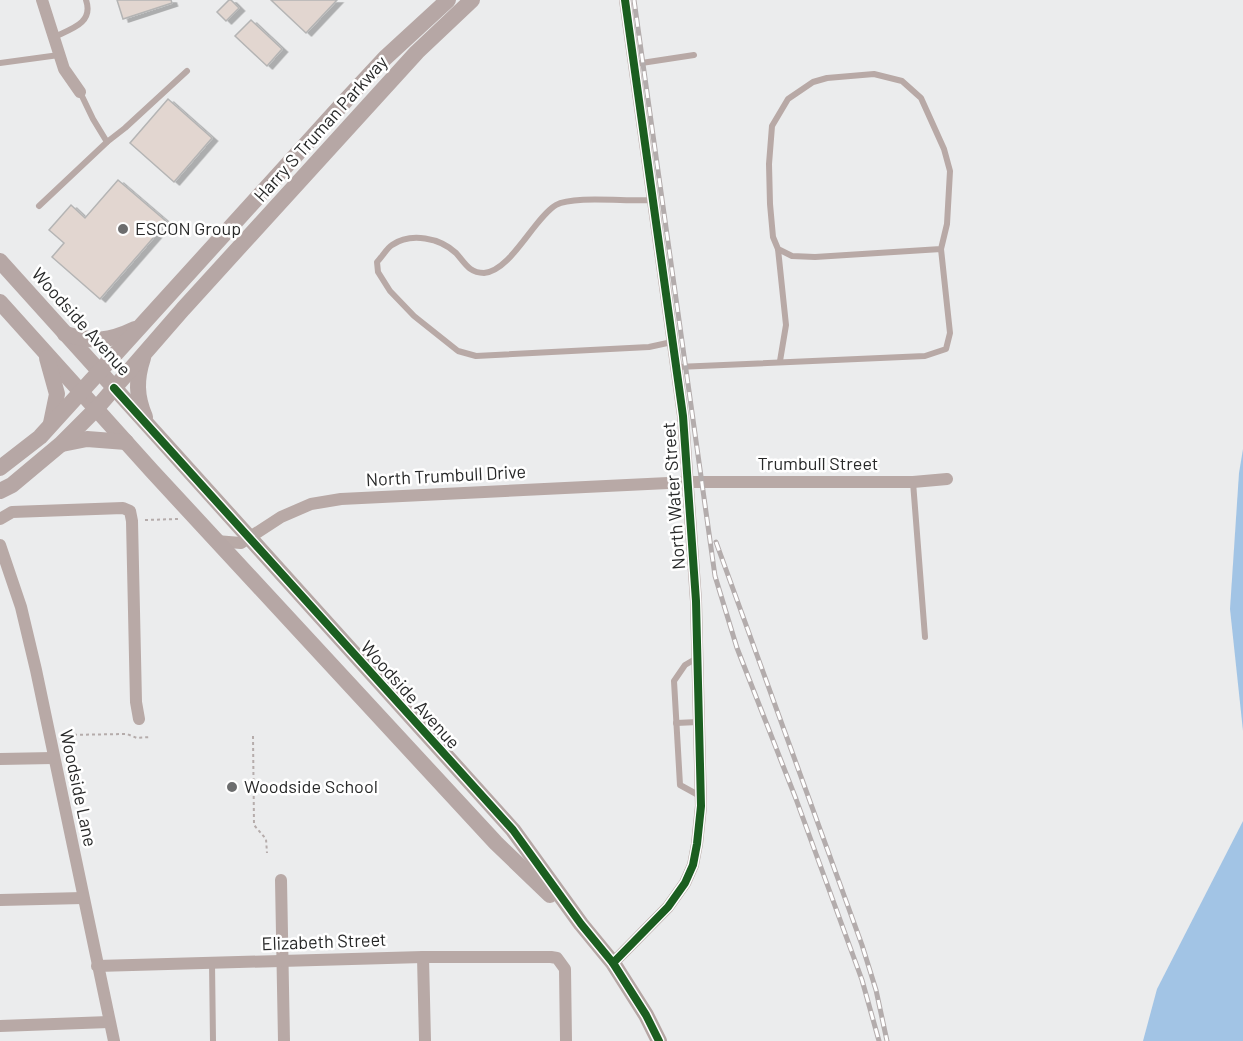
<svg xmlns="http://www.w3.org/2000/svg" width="1243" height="1041" font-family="Barlow,sans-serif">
<defs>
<filter id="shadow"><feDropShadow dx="5.5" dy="3" stdDeviation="0" flood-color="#0004"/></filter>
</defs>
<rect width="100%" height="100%" fill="#ebeced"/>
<g fill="#a2c4e5">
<polygon points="1243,449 1243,731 1230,609 1239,473"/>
<polygon points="1243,821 1243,1041 1143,1041 1157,989"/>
</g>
<g fill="#e2d6d0" stroke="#b4b4b4" stroke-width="1.5" filter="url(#shadow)">
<polygon points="117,0 171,0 172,3 123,19"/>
<polygon points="229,0 231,0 239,8 226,21 217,12"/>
<polygon points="271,0 337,0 306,33"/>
<polygon points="251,20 282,49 267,66 235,36"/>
<polygon points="168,99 212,138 174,182 130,143"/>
<polygon points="118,180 167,222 100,299 52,257 64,243 49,230 71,205 85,218"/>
</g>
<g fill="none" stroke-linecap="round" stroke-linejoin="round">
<g stroke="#b5acab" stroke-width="2" stroke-dasharray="3 3" stroke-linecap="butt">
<polyline points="145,520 178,519"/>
<polyline points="62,735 127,734 137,738 150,737"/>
<polyline points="253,736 254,825 266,839 267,853"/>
</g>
<g stroke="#b8a9a6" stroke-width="6">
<path d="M54 37C71 29 94 23 86 0"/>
<polyline points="0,63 59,55"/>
<polyline points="635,64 694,55"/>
<polyline points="107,142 125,128 187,71"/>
<path d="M652 200C629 202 573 195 556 205 534 218 511 271 484 273 469 273 465 263 456 253 440 238 411 232 392 245 387 248 382 257 377 262L378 272 390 291 414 316 458 351 476 356 649 347 672 342"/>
<polyline points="39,206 107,142 93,119 80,92"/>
<polyline points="778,249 786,325 780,361"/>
<polyline points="677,367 925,356 946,349 950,333 941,249 947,224 950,171 944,149 921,98 902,81 874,74 827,78 813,82 788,99 772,126 769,164 770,204 773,237 778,249 792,256 815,257 941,249"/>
<polyline points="913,482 925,637"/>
<polyline points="697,658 685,665 674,681 680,785 700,796"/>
<polyline points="676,723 698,722"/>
<polyline points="212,963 213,1041"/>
</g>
<g stroke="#b8a9a6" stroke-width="12">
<polyline points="42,0 64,69 80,92"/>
<polyline points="0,519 12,512 123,508 130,511 132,521 136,702 139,719"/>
<polyline points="216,541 241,543 281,517 311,504 341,499 689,482 913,482 947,479"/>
<polyline points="0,545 21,607 36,670 114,1041"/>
<polyline points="0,759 53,758"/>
<polyline points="281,880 284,1041"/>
<polyline points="0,900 83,898"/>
<polyline points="423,957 425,1041"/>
<polyline points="613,963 668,907 685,883 693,865 697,844 701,806 696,601 683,416 625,0"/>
<polyline points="97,966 423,957 551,957 557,958 565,969 566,1041"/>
<polyline points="0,1026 109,1022"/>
</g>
<g stroke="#b6a7a5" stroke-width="16">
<polyline points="0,261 513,830 581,924 613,963 646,1015 659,1041"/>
<polyline points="0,302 152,471 496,843 550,895"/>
<path d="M65 334C94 342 108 342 135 329"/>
<polyline points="47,358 57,394 51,423"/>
<path d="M143 358C136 379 136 396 145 417"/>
<polyline points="62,444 87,439 126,442"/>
<polyline points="0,468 40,437 346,100 385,58 448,0"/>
<polyline points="0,491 12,485 61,444 96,409 183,309 417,52 472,0"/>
</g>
<g stroke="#b3acac" stroke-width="5">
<g id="rail">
<polyline points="634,0 715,576 737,648 796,799 862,980 879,1041"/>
<polyline points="716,542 862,945 876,990 887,1041"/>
</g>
</g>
<use href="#rail" stroke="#fff" stroke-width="3" stroke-dasharray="9" stroke-linecap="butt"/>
<g stroke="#fff" stroke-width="11">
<g id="cycleway">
<polyline points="114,388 513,830 581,924 613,963 646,1015 659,1041"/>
<polyline points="613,963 668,907 685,883 693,865 697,844 701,806 696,601 683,416 625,0"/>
</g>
</g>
<use href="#cycleway" stroke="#1b5e20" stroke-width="8"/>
</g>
<g fill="#6c6d6e" stroke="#fff" stroke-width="2">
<circle cx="123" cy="229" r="6"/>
<circle cx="232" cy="787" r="6"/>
</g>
<g text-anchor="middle" stroke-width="5" stroke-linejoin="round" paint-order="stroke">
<g font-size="18" fill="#282929" stroke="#fff">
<text transform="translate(321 129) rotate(-48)" y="6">Harry S Truman Parkway</text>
<text transform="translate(81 322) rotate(48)" y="6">Woodside Avenue</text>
<text x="818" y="470">Trumbull Street</text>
<text transform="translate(446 476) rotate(-3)" y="6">North Trumbull Drive</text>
<text transform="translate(674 496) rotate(-94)" y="6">North Water Street</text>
<text transform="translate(410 695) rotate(48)" y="6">Woodside Avenue</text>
<text transform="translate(78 788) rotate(78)" y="6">Woodside Lane</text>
<text transform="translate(324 942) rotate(-2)" y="6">Elizabeth Street</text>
</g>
<g font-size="18" fill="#282929" stroke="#fff" text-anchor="start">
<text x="135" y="235">ESCON Group</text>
<text x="244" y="793">Woodside School</text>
</g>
</g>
</svg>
